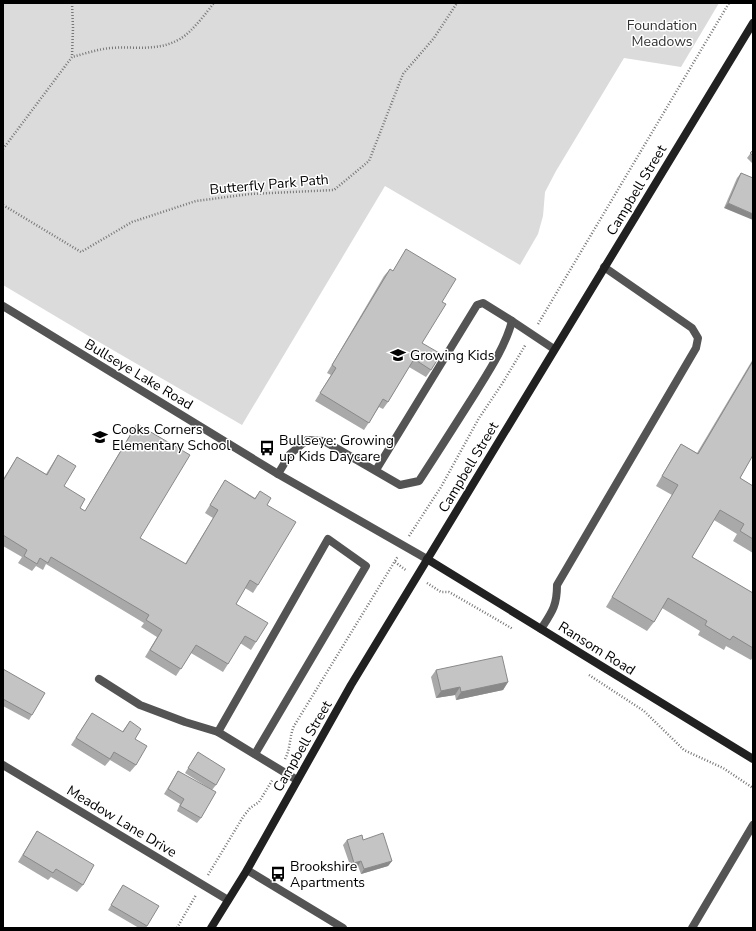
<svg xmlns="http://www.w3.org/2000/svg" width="756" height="931" font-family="'Nunito Sans',sans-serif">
<rect width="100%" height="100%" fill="#fff"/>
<polygon fill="#dbdbdb" points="3,3 719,3 681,67 624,58 556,171 545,192 543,216 538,234 520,265 385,186 242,425 87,335 3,285"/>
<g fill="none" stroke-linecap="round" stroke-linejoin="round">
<g stroke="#767676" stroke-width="2.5" stroke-dasharray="1 2" stroke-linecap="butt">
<polyline points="72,3 73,28 72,56"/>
<path d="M3 149 72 57C84 54 98 49 111 48 136 46 157 52 180 39 192 32 206 13 214 3"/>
<polyline points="3,205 81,252 132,222 196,201 250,194 334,190 369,161 403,74 434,38 457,3"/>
<polyline points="538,324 729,3"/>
<polyline points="409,536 441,487 479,418 502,384 526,344"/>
<polyline points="395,562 407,571"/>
<polyline points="427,583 441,592 449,592 513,629"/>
<polyline points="589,675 644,711 684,750 723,768 753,788"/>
<path d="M285 759C291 748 289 737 294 726L398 556"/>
<polyline points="208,875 243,817 250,808 259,802 273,779"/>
<polyline points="177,928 196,895"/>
</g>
<g stroke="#545454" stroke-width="8">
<polyline points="512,321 554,349"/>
<path d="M278 474 290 454 307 440 324 441 400 485 419 481C438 452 457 422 476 392 489 371 506 345 512 321L483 303 477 305 376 470"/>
<path d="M541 629C552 612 557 606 557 585L696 348 698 338 692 328 604 267"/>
<polyline points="99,679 140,705 185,722 218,732 297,780"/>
<polyline points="218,732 328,539 366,566 255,754"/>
</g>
<g stroke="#545454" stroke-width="8">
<polyline points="3,765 228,900"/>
<polyline points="247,870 343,928"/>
<polyline points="692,928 753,825"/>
</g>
<polyline stroke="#545454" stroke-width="8" points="3,306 278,474 427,559"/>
<g stroke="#212121" stroke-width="8">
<polyline points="427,559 753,759"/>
<polyline points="211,928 247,870 351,685 753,23"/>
</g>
</g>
<g fill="#a9a9a9">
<polygon points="753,150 753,164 747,158"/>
<polygon points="741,173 753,178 724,208 737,178"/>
<polygon points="406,249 442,302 422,343 431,370 426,377 409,367 388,402 383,409 379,407 364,430 315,401 331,375 327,373 384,276 390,269 393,271"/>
<polygon points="753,359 753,455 740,478 753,486 753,553 733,541 737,534 714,520 692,557 753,593 753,657 751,660 726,646 724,650 698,635 700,631 662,608 654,622 647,631 606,607 672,495 656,486 675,453 681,444 697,453"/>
<polygon points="137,424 140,538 185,564 213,518 205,513 225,480 255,498 260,491 267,505 258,585 253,593 245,588 236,604 256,642 251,650 240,643 228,664 223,672 191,653 176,676 145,657 157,637 141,627 144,623 46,564 43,570 36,566 32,571 18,563 22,557 3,546 3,479 17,457 46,474 58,455 64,486 80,508 85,511 132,431"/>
<polygon points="3,669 32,715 29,720 3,706"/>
<polygon points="436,670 508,682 503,690 456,700 455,695 436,698 431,677"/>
<polygon points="92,713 122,732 130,721 135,739 136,765 130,772 110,760 105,766 71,745"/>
<polygon points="198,752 216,785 212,790 185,773"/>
<polygon points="178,771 201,818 197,823 177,811 180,804 164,794"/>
<polygon points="37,831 83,885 77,892 51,877 48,880 18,862 32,839"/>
<polygon points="347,840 363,840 392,861 388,866 361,874 358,866 351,868 343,845"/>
<polygon points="123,885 147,926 146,928 139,928 108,910"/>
</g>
<g fill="#898989">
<polygon points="728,203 753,214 753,220 724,208"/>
<polygon points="508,682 503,690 456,700 461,692"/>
<polygon points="460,687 455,695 436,698 441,691"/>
<polygon points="361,861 358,866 351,868 354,863"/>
<polygon points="392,861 388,866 361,874 364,869"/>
</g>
<g fill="#c4c4c4" stroke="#898989">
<polygon points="753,150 753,156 750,153"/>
<polygon points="741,173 753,178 753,214 728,203"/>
<polygon points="406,249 456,279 442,302 446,304 422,343 441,354 431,370 414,359 388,402 383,399 369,423 320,393 336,368 332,365 390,269 393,271"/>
<polygon points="753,361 753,455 740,478 753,486 753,539 740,531 744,524 720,510 692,557 753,593 753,648 733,636 730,640 705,625 707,621 668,598 654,622 612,597 678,485 662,476 681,444 698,454"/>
<polygon points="137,424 190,455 140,538 186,564 218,510 210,505 225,480 255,499 260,491 271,498 267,505 296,522 258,585 250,580 236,604 268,623 256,642 245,636 228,664 196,645 181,669 150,650 162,630 146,620 149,615 51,557 48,563 40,558 37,564 24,556 27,550 3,535 3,481 17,457 47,475 58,455 76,466 64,486 85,499 80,508 85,511"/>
<polygon points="502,656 508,682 461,692 460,687 441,691 436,670"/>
<polygon points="3,669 45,693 32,715 3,699"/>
<polygon points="92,713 123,732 130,721 141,729 135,739 147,746 136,765 114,752 110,759 76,738"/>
<polygon points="198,752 225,769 216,785 188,768"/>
<polygon points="178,771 216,792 201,818 180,806 184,799 168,789"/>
<polygon points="37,831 94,865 83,885 56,869 53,873 23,855"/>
<polygon points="383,833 392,861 364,869 361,861 354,863 347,840 362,835 363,840"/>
<polygon points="123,885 159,906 147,926 111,905"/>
</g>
<defs>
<g id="school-bare" transform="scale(1.2)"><path d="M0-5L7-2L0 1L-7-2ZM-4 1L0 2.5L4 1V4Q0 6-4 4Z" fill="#000" stroke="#fff" stroke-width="2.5" paint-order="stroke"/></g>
<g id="bus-bare" transform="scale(1.2)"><path d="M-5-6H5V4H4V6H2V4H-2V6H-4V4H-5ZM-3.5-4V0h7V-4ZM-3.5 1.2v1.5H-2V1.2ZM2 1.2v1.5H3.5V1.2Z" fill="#000" stroke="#fff" stroke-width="2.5" paint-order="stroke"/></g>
</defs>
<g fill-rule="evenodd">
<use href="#school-bare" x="398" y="355"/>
<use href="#school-bare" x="100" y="437"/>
<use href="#bus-bare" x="267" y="448"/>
<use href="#bus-bare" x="278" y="874"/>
</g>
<g text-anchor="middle" stroke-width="3" stroke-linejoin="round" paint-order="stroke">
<g font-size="14" fill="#323232" stroke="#fff">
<text x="662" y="30">Foundation<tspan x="662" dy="16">Meadows</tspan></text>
</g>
<g font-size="14" fill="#000" stroke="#fff">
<text transform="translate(269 184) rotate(-5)" y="5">Butterfly Park Path</text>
<text transform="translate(636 190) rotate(-59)" y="5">Campbell Street</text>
<text transform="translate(139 374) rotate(31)" y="5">Bullseye Lake Road</text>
<text transform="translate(468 467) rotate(-59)" y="5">Campbell Street</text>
<text transform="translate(597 648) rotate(32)" y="5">Ransom Road</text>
<text transform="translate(302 746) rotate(-60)" y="5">Campbell Street</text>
<text transform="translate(122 821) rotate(31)" y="5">Meadow Lane Drive</text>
</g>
<g font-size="14" fill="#000" stroke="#fff" text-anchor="start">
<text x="410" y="360">Growing Kids</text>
<text x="112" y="434">Cooks Corners<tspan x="112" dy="16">Elementary School</tspan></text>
<text x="279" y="445">Bullseye: Growing<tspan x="279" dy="16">up Kids Daycare</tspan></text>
<text x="290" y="871">Brookshire<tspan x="290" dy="16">Apartments</tspan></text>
</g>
</g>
<rect width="756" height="931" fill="none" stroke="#000000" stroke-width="8"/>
</svg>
